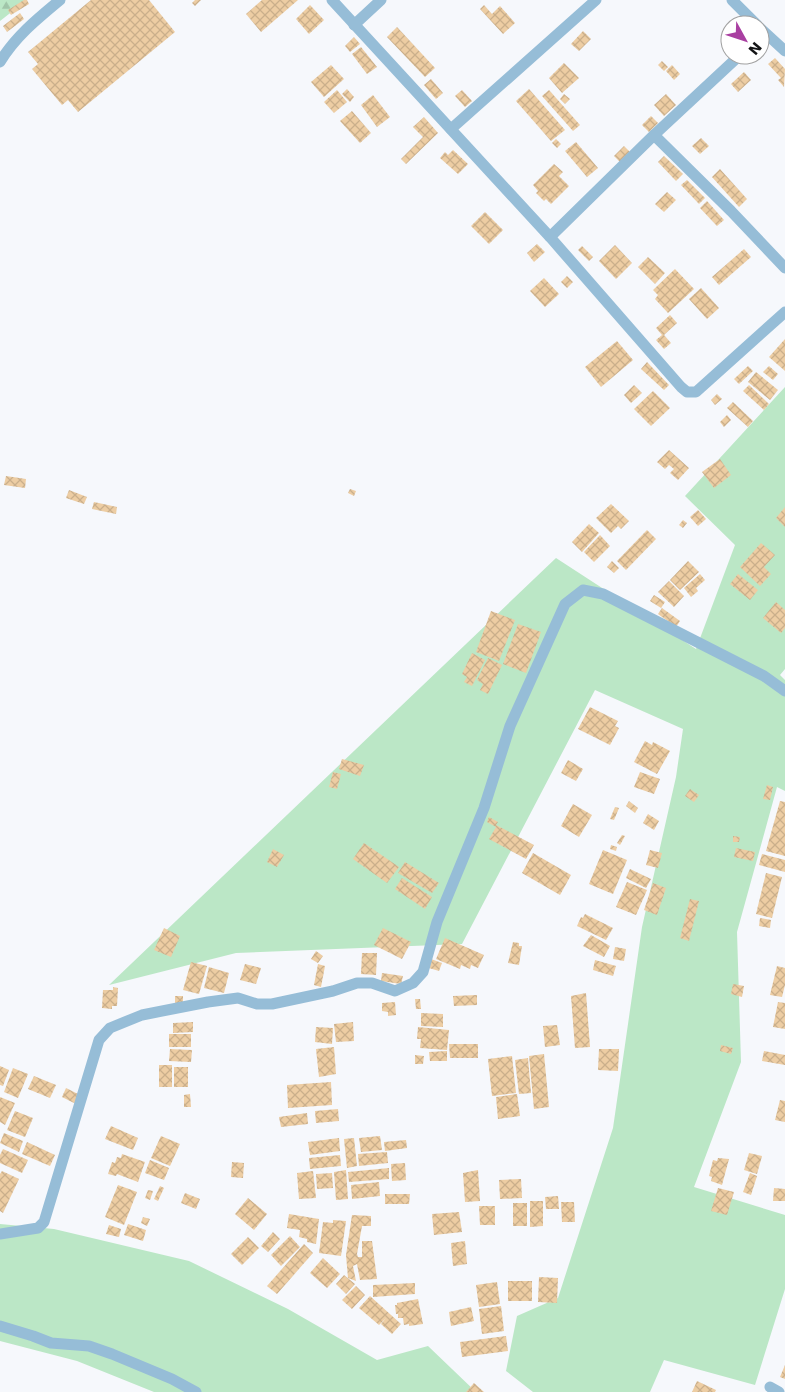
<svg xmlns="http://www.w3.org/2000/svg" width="785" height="1392" font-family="'DejaVu Sans',sans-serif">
<defs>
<pattern id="forest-firs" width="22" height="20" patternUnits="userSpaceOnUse" patternTransform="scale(1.25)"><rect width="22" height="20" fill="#bbe7c6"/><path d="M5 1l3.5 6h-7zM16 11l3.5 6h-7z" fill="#a0c5a9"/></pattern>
<pattern id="building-cross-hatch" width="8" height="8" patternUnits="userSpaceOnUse" patternTransform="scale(1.25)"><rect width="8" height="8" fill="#edcda3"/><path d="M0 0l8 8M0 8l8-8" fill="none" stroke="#caaf8b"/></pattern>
</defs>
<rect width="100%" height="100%" fill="#f6f8fc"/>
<g fill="#bbe7c6">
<polygon points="785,387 785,669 780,675 785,680 785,791 777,787 737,932 741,1062 694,1187 785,1215 785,1289 755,1385 664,1360 650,1392 533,1392 506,1371 517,1316 558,1298 613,1128 642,927 676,777 683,729 595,690 462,944 236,953 109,985 556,558 696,649 735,545 685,496"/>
<polygon points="0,1224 54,1229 189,1261 288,1309 377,1360 428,1346 476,1392 154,1392 77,1361 0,1341"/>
</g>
<polygon fill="url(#forest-firs)" points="0,0 27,0 0,21"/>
<g fill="url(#building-cross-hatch)">
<polygon points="24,0 27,0 29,4 11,15 8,10"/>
<polygon points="91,0 149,0 175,32 78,112 68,100 62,105 32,69 38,64 28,52"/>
<polygon points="195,0 201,0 195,6 192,3"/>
<polygon points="262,0 298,0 261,32 246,14"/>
<polygon points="310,5 324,20 309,34 296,19"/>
<polygon points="484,5 492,14 500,6 515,23 503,34 480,9"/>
<polygon points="20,13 24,19 7,32 3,26"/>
<polygon points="397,27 435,68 425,77 387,37"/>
<polygon points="583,31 591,39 579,51 571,44"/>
<polygon points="354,37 360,44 350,52 345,46"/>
<polygon points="361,47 377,67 367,74 352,54"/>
<polygon points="775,58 785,69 784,87 778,80 781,78 768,64"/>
<polygon points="662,61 668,67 664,71 658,65"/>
<polygon points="564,63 579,78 562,93 549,78"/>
<polygon points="331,65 344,79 324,97 311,82"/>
<polygon points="672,65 680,74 674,80 666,71"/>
<polygon points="744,72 751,80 738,92 731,84"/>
<polygon points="431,79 443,93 436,99 424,85"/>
<polygon points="347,89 354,97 350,102 342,94"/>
<polygon points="529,89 565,130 551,141 516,101"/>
<polygon points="337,90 347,102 334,113 324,102"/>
<polygon points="462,90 472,101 465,107 455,96"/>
<polygon points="549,90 580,125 573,131 542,96"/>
<polygon points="564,94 570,99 565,104 560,99"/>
<polygon points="666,94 676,105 664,116 654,105"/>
<polygon points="373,95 390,117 377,127 361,105"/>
<polygon points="352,111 371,133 360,143 340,121"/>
<polygon points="651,116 658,123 649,132 642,125"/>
<polygon points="424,117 438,133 406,164 401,159 423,137 413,127"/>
<polygon points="701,138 709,146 700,154 692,146"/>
<polygon points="556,139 561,144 557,148 552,143"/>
<polygon points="576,142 598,168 587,177 565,151"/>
<polygon points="624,146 630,152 620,162 614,156"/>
<polygon points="453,150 468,164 458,174 440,158 445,152 448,155"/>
<polygon points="664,156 683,174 676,181 658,162"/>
<polygon points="554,164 563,172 559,176 569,186 551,204 546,199 544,201 536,193 538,191 533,185"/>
<polygon points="720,169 747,199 739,207 712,177"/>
<polygon points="687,180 705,198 699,204 681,185"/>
<polygon points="667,192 676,200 664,212 655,204"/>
<polygon points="707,201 724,220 717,226 700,208"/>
<polygon points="485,212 503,230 489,244 471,226"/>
<polygon points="537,244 545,252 534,262 527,253"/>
<polygon points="615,245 632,263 616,279 599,261"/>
<polygon points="582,246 593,257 589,261 578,250"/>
<polygon points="744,249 751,257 719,285 712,277"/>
<polygon points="648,257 665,273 655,284 638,267"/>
<polygon points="675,269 694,289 668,313 655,299 658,295 653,290"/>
<polygon points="567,276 573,282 567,288 561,282"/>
<polygon points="544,278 559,294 545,307 530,291"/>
<polygon points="701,288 719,308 707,319 689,299"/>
<polygon points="670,315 677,323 664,335 671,343 664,349 656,340 662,335 656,328"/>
<polygon points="785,339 785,371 769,357"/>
<polygon points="617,341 633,360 601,387 585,367"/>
<polygon points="647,362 669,385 664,390 641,369"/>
<polygon points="748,366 753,371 739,384 734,379"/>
<polygon points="769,366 778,374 773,380 763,372"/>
<polygon points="756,372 778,390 770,400 748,382"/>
<polygon points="634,385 642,393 631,403 624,395"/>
<polygon points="749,385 769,404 764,410 743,391"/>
<polygon points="653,391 670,408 651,426 634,409"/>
<polygon points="717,394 722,399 715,405 711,400"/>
<polygon points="733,402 753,421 748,427 727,408"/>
<polygon points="727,415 731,420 724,427 720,422"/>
<polygon points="669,450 689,468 678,480 670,473 674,469 669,465 665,469 657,462"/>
<polygon points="720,459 731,475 714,488 702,472"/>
<polygon points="6,476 26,479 25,488 4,485"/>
<polygon points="350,489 356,491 354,496 348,493"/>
<polygon points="69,490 87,497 84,504 66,498"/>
<polygon points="94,502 117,507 116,514 92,509"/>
<polygon points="611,504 629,521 621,529 618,526 611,533 596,518"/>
<polygon points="785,507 785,527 776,518"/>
<polygon points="698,510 706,519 698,526 690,517"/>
<polygon points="683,520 687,523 683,528 679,525"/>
<polygon points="589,524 599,533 582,552 572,542"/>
<polygon points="647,530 656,539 626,570 617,561"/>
<polygon points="600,535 610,546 594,562 584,552"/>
<polygon points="761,543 775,555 764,567 771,574 760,586 740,567"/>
<polygon points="612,561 619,568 614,573 607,567"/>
<polygon points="688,561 699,572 680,590 670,580"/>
<polygon points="700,574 705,580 696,588 698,591 691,597 684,588"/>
<polygon points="738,574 758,590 750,600 730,584"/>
<polygon points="669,581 684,596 674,607 658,592"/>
<polygon points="654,595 665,602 661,608 650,601"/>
<polygon points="776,602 785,610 785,628 781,633 763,618"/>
<polygon points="662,608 680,621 676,627 658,614"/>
<polygon points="491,611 515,620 499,661 476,652"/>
<polygon points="518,624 541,632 526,673 503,664"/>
<polygon points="472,653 485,660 472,686 464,682 467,677 462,674"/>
<polygon points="488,658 502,665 488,694 480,690 483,684 477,680"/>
<polygon points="590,707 618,721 615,726 619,728 610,745 578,729"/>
<polygon points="645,741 652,745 653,742 670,751 657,774 634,762"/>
<polygon points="342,759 364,765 360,776 339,769"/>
<polygon points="568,760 583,769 576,781 561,773"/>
<polygon points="333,772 341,774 337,789 329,787"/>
<polygon points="640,772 660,779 654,794 634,787"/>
<polygon points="767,785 773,787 770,800 763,799"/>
<polygon points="690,789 699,795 694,802 685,796"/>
<polygon points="629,801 638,808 635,813 626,806"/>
<polygon points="780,801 785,802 785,856 766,851"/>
<polygon points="573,804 592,815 579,837 561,826"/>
<polygon points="615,807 619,808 614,820 610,819"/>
<polygon points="648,814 659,821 654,830 643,823"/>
<polygon points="489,817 498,822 496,825 534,845 526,859 489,839 496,827 487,822"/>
<polygon points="622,835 625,836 620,845 617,843"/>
<polygon points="733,836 740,837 739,842 733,842"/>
<polygon points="364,843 399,867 387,883 353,859"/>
<polygon points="611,845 617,847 616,851 610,849"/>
<polygon points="736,848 755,852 753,861 734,857"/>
<polygon points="273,849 284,855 277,867 267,862"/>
<polygon points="603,850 627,860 613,894 589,884"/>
<polygon points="650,850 662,853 658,868 646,865"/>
<polygon points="533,853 571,875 560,895 522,873"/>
<polygon points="762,854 785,860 785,872 759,865"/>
<polygon points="405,862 439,883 432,893 398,873"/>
<polygon points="630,869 651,879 646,888 626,878"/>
<polygon points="766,873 782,877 772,918 756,914"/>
<polygon points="402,878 432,897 425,909 395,889"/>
<polygon points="627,882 647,890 636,915 616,907"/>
<polygon points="653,883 666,888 657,915 644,910"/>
<polygon points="690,899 699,901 689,941 680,938"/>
<polygon points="585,914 613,928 606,940 577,926 581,917 583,918"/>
<polygon points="760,918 771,920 770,928 759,926"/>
<polygon points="164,928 180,936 171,957 154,950"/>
<polygon points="383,928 411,942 402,959 374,945"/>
<polygon points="591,935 610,946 604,957 583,946"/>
<polygon points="445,938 484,955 478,968 471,965 470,969 461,965 460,969 436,959"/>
<polygon points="513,942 519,943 519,946 522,946 519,965 508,963"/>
<polygon points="615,947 626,949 624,961 613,959"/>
<polygon points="316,951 323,956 318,963 311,959"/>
<polygon points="362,953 377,953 376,975 361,974"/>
<polygon points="431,959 442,963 439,971 429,968"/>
<polygon points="595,960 616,966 613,976 593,970"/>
<polygon points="191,962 207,966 199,994 183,990"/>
<polygon points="245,964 261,968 256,984 240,980"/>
<polygon points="318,964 325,966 321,987 314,985"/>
<polygon points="777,966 785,968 785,985 782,997 770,995"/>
<polygon points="209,967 229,973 224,993 204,988"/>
<polygon points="382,973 403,976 401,984 381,981"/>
<polygon points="733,984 744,986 742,997 731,994"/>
<polygon points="113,987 118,988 117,1006 112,1006 112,1009 102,1008 103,990 113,990"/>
<polygon points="586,993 590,1047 575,1048 571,996"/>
<polygon points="477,995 477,1005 454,1006 453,996"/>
<polygon points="175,996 183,996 183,1005 175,1004"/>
<polygon points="415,999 420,999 421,1009 416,1009"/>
<polygon points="395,1002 396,1015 388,1016 388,1012 382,1011 382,1003"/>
<polygon points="778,1002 785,1003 785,1029 773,1027"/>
<polygon points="421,1013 443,1014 443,1027 421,1026"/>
<polygon points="193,1022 193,1032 173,1033 173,1023"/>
<polygon points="353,1022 354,1041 336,1042 334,1024"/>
<polygon points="557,1025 560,1045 545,1047 543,1026"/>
<polygon points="316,1027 333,1028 332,1044 315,1042"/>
<polygon points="418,1027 449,1030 447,1050 420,1048 421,1039 417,1039"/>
<rect x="169" y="1034" width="22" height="13"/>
<polygon points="449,1044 478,1044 478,1058 450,1058"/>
<polygon points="721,1045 733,1048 731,1054 720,1051"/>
<polygon points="334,1047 336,1074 319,1077 316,1049"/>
<polygon points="170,1049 192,1050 191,1062 169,1061"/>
<polygon points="599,1049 619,1049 618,1071 598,1070"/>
<polygon points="447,1051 447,1061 430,1061 429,1052"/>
<polygon points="764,1051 785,1055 785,1065 762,1061"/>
<polygon points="544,1054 549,1107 534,1109 529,1056"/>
<polygon points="415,1055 424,1056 423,1064 415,1064"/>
<polygon points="512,1056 516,1093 492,1096 488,1059"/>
<polygon points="528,1058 531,1093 519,1094 515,1060"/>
<rect x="159" y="1065" width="13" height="22"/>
<polygon points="0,1066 9,1070 3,1086 0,1085"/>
<rect x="174" y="1067" width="14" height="20"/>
<polygon points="13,1068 28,1074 18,1098 4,1092"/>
<polygon points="34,1076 56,1085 50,1098 28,1089"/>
<polygon points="331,1082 332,1105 288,1108 287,1085"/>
<polygon points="66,1088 82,1096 78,1105 62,1097"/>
<polygon points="190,1094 191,1107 184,1107 184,1095"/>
<polygon points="517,1094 520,1116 498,1119 496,1097"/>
<polygon points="0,1097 15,1103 5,1125 0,1122"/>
<polygon points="780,1100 785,1101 785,1122 775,1120"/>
<polygon points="338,1109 339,1121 316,1123 315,1111"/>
<polygon points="15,1111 33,1118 25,1137 7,1130"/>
<polygon points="307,1113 308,1124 281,1127 279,1117"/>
<polygon points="111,1126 138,1138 133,1150 105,1139"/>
<polygon points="4,1133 23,1141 19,1152 0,1143"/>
<polygon points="161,1136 180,1144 170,1166 151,1158"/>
<polygon points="380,1136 382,1150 361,1152 359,1138"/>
<polygon points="339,1138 340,1151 310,1155 308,1142"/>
<polygon points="354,1138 357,1166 347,1168 344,1139"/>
<polygon points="406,1140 407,1148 385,1151 384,1142"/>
<polygon points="27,1142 55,1155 50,1166 22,1154"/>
<polygon points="3,1149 28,1160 22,1173 0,1163 0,1155"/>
<polygon points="387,1152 388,1163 359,1166 358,1154"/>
<polygon points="749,1153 762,1156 757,1174 744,1170"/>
<polygon points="122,1154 145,1162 138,1182 117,1174 116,1176 108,1174 112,1162 115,1163 117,1157 121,1158"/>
<polygon points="340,1155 341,1166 310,1169 309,1158"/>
<polygon points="718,1158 729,1159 722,1185 711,1181 712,1177 709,1176 713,1160 717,1161"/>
<polygon points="150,1160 169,1168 164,1180 145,1173"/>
<polygon points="232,1162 244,1163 243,1178 231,1177"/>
<polygon points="405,1163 406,1180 392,1181 391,1164"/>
<polygon points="389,1168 389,1179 349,1182 348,1172"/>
<polygon points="346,1170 348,1199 336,1200 334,1172"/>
<polygon points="478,1170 480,1201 465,1202 463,1173"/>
<polygon points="2,1171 19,1179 3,1213 0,1211 0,1174"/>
<polygon points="313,1171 316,1198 299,1199 297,1173"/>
<polygon points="332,1173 333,1188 317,1189 316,1174"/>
<polygon points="750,1173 757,1176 751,1195 743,1192"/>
<polygon points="521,1179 522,1198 500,1199 499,1180"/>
<polygon points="379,1182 380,1196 352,1199 351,1185"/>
<polygon points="118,1185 137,1192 124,1225 105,1217"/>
<polygon points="160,1186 164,1188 158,1201 154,1199"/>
<polygon points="718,1188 734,1192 727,1215 711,1211"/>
<polygon points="774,1188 785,1189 785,1201 773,1201"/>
<polygon points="148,1190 153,1191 150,1200 145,1198"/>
<polygon points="185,1193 200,1199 196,1209 181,1203"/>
<polygon points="385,1194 410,1194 409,1204 385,1204"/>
<polygon points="558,1196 559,1209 546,1209 545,1197"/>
<polygon points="248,1198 267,1214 254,1230 235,1214"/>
<polygon points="530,1201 543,1201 543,1226 530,1227"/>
<polygon points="561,1202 574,1202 575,1222 562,1222"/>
<rect x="513" y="1203" width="14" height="23"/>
<polygon points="479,1206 495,1206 495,1225 480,1225"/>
<polygon points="459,1212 462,1232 434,1235 432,1214"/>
<polygon points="289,1214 319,1219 316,1244 307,1242 307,1239 299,1237 300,1230 287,1228"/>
<polygon points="352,1215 371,1216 371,1226 362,1226 357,1254 358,1257 362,1257 362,1241 372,1241 377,1279 360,1280 357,1264 353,1266 356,1281 348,1278 346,1255"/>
<polygon points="143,1217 150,1219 147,1226 141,1223"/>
<polygon points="333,1220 346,1221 341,1256 319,1253 323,1222 333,1223"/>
<polygon points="128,1224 146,1230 143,1241 124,1235"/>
<polygon points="109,1225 121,1229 119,1237 106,1234"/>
<polygon points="273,1232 280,1239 268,1252 261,1246"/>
<polygon points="290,1236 300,1247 281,1266 271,1255"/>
<polygon points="248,1237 259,1248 242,1265 231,1254"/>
<polygon points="465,1241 467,1264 453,1266 451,1243"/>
<polygon points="304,1244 313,1253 277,1294 267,1286"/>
<polygon points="323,1258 340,1274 327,1288 310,1273"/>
<polygon points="344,1275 355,1284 346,1294 336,1284"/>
<polygon points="539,1277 558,1278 557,1303 538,1302"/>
<rect x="508" y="1281" width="24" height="20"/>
<polygon points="497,1282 500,1304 479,1307 476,1285"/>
<polygon points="415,1283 415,1294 373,1297 373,1285"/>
<polygon points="356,1286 365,1295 352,1309 342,1300"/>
<polygon points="370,1296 401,1324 392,1334 381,1324 386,1318 379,1325 359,1308"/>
<polygon points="418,1299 423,1324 409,1326 409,1324 404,1325 403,1318 398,1318 398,1314 396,1314 395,1305 397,1305 397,1303"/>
<polygon points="501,1306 504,1331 482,1334 479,1309"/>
<polygon points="471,1307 474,1321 451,1326 449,1312"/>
<polygon points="506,1336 508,1351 462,1357 460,1342"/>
<polygon points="785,1365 785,1379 780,1377"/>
<polygon points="697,1381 716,1390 715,1392 692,1392"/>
<polygon points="474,1383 484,1392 466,1392"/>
</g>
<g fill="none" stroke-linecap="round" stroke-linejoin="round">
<g stroke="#96bdd7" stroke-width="11">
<polyline points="332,0 550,237 681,387 687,392 696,392 785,312"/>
<polyline points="732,0 757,25"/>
<polyline points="354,25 381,0"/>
<polyline points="760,28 785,51"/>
<path d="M0 62C15 37 37 19 60 0"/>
<polyline points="451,129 596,0"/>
<polyline points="654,135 731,211 785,268"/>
<polyline points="550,237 654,135 740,55"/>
<polyline points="0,1234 38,1228 44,1222 99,1040 110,1028 142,1015 208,1002 238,998 257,1004 272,1004 333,991 357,983 372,983 395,991 413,983 423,972 437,922 484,808 510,726 565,604 583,590 603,594 764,676 785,691"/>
<polyline points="0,1326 33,1336 51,1343 89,1346 112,1354 172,1379 196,1392"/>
<polyline points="770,1387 779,1392"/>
</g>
</g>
<g transform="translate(745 40) rotate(130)"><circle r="24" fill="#ffffff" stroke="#a1a1a1"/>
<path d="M0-4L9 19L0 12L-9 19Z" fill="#a93fa1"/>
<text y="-8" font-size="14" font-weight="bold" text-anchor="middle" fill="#131415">N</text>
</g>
</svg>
